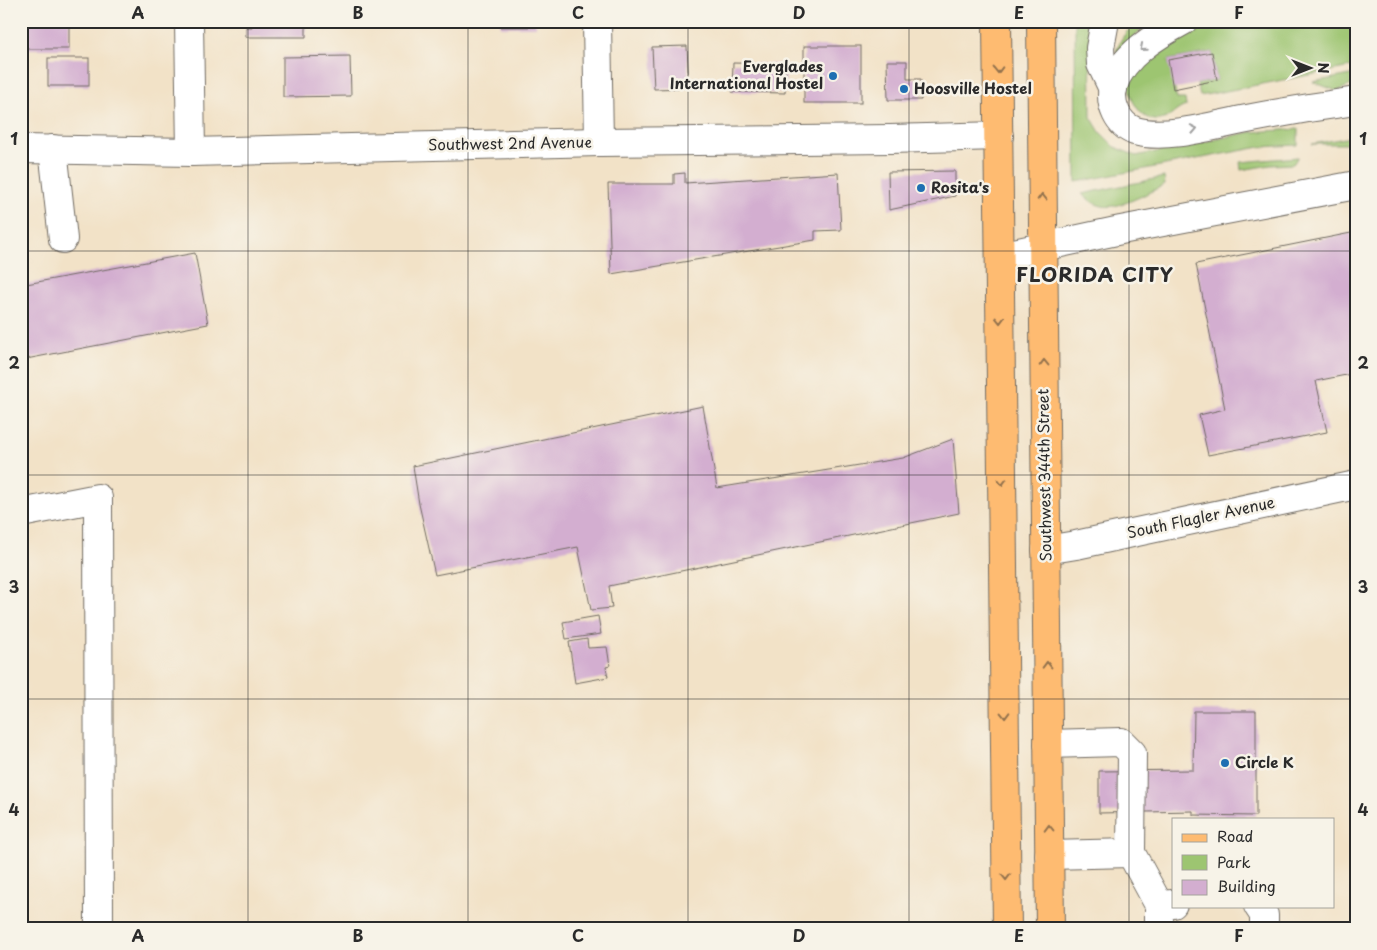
<svg xmlns="http://www.w3.org/2000/svg" width="1377" height="950" font-family="'Playpen Sans',sans-serif">
<rect width="100%" height="100%" fill="#f7f3e8"/>
<filter id="ink" filterUnits="userSpaceOnUse"><feTurbulence type="fractalNoise" baseFrequency=".02" numOctaves="2"/><feDisplacementMap in="SourceGraphic" scale="10" xChannelSelector="R" yChannelSelector="G"/><feConvolveMatrix kernelMatrix="1 2 1 2 8 2 1 2 1" color-interpolation-filters="sRGB"/></filter>
<filter id="wash" filterUnits="userSpaceOnUse"><feTurbulence type="fractalNoise" baseFrequency=".0096" numOctaves="4" result="noise"/><feDisplacementMap in="SourceGraphic" scale="20" xChannelSelector="R" yChannelSelector="G"/><feGaussianBlur stdDeviation="1.12" result="paint"/><feColorMatrix in="noise" values="0 0 0 0 0 0 0 0 0 0 0 0 0 0 0 0 0 1.4 0 .05"/><feComposite in="paint" operator="in"/></filter>
<g filter="url(#wash)">
<rect width="100%" height="100%" fill="#f2e2c7"/>
<g fill="#9dc571" stroke="#64784e">
<polygon points="1075,21 1090,21 1091,117 1100,132 1115,147 1136,156 1251,132 1298,129 1298,145 1260,147 1076,182"/>
<path d="M1141 21H1149L1122 49 1116 52C1120 38 1128 28 1141 21Z"/>
<path d="M1335 23 1350 26 1356 30V66L1200 96 1197 84 1217 80 1212 52 1168 60 1177 99H1185L1186 106C1176 109 1171 118 1160 120 1151 121 1143 117 1138 109 1116 79 1139 66 1162 49 1179 36 1185 28 1208 26Z"/>
<polygon points="1356,74 1356,83 1337,91 1313,82"/>
<polygon points="1356,136 1356,144 1312,144"/>
<polygon points="1298,157 1293,164 1271,165 1241,170 1240,162"/>
<path d="M1164 177 1165 185C1149 192 1119 210 1102 206 1093 204 1088 199 1082 194Z"/>
</g>
<g id="blocks">
<g fill="#d3aed0">
<rect x="21" y="21" width="48" height="28"/>
<polygon points="252,21 306,21 306,37 246,37 246,27 252,27"/>
<rect x="500" y="21" width="36" height="6"/>
<polygon points="687,46 689,88 654,89 652,47"/>
<rect x="804" y="46" width="57" height="57"/>
<polygon points="1212,52 1217,80 1173,89 1168,60"/>
<polygon points="350,56 351,96 283,97 283,57"/>
<rect x="48" y="58" width="41" height="28"/>
<polygon points="887,61 907,61 907,79 921,79 921,100 888,100"/>
<polygon points="733,63 786,64 785,93 732,92"/>
<polygon points="955,171 955,196 889,210 888,172"/>
<polygon points="685,173 685,183 838,173 841,230 815,231 815,240 611,274 608,184 674,184 674,174"/>
<polygon points="1356,232 1356,373 1316,381 1327,432 1208,455 1199,415 1225,409 1196,264"/>
<polygon points="195,253 208,324 21,360 21,285"/>
<polygon points="703,406 717,488 903,458 953,439 959,513 609,586 612,608 591,610 578,547 435,575 419,504 413,466"/>
<polygon points="598,616 601,634 566,639 563,622"/>
<polygon points="587,639 588,648 607,647 610,666 606,667 608,677 575,683 569,642"/>
<polygon points="1194,711 1256,711 1256,816 1193,815 1193,811 1099,813 1099,771 1193,770"/>
</g>
</g>
</g>
<g filter="url(#ink)">
<use href="#blocks" fill-opacity="0" stroke="#716b62" stroke-width="1"/>
<g fill="none" stroke-linecap="round" stroke-linejoin="round">
<g stroke="#716b62" stroke-width="30">
<g id="minor">
<polyline points="189,21 191,152"/>
<polyline points="597,21 599,142"/>
<polyline points="1105,21 1100,48 1101,64 1113,89"/>
<path d="M1183 21C1157 35 1121 56 1113 87 1109 104 1118 125 1135 131 1167 140 1215 125 1247 119 1283 112 1319 106 1356 101"/>
<polyline points="21,149 191,152 599,142 890,139 999,136"/>
<polyline points="53,149 63,239"/>
<polyline points="1000,256 1121,230 1356,185"/>
<polyline points="21,513 98,498 99,929"/>
<polyline points="1046,550 1076,545 1356,485"/>
<polyline points="1048,744 1121,742 1132,753 1131,853 1159,905"/>
<polyline points="1049,855 1131,853"/>
<polyline points="1258,906 1264,915 1264,929"/>
<polyline points="1159,929 1159,905 1173,904"/>
</g>
</g>
<g stroke="#716b62" stroke-width="30">
<g id="major">
<polyline points="997,21 1007,929"/>
<polyline points="1041,21 1050,929"/>
</g>
</g>
<use href="#minor" stroke="#fff" stroke-width="28"/>
<use href="#major" stroke="#febb71" stroke-width="28"/>
</g>
<defs><path id="oneway-chevron" d="M-2-3.5L2.5 0L-2 3.5" fill="none" stroke-width="1.6" stroke-linecap="round" stroke-linejoin="round" transform="scale(1.25)"/></defs>
<g stroke="#a0a0a0">
<use href="#oneway-chevron" transform="translate(1143 48) rotate(140)"/>
<use href="#oneway-chevron" transform="translate(1194 129) rotate(-11)"/>
</g>
<g stroke="#94734e">
<use href="#oneway-chevron" transform="translate(998 70) rotate(89)"/>
<use href="#oneway-chevron" transform="translate(1042 197) rotate(-91)"/>
<use href="#oneway-chevron" transform="translate(1000 320) rotate(89)"/>
<use href="#oneway-chevron" transform="translate(1044 363) rotate(-91)"/>
<use href="#oneway-chevron" transform="translate(1002 482) rotate(89)"/>
<use href="#oneway-chevron" transform="translate(1047 665) rotate(-91)"/>
<use href="#oneway-chevron" transform="translate(1005 715) rotate(89)"/>
<use href="#oneway-chevron" transform="translate(1049 828) rotate(-91)"/>
<use href="#oneway-chevron" transform="translate(1006 877) rotate(89)"/>
</g>
</g>
<path fill="none" stroke="#2b2b2b" stroke-width="1" stroke-opacity="0.55" d="M248 21V929M468 21V929M688 21V929M909 21V929M1129 21V929M21 251H1356M21 475H1356M21 699H1356"/>
<g fill="#1f6fb2" stroke="#f7f3e8" stroke-width="2">
<circle cx="833" cy="76" r="5"/>
<circle cx="904" cy="89" r="5"/>
<circle cx="921" cy="188" r="5"/>
<circle cx="1225" cy="763" r="5"/>
</g>
<g text-anchor="middle" stroke-width="5" stroke-linejoin="round" paint-order="stroke">
<g font-size="15" font-weight="bold" fill="#2b2b2b" stroke="#f7f3e8" text-anchor="start">
<text x="823" y="72" text-anchor="end">Everglades<tspan x="823" dy="17">International Hostel</tspan></text>
<text x="914" y="94">Hoosville Hostel</text>
<text x="931" y="193">Rosita's</text>
<text x="1235" y="768">Circle K</text>
</g>
<g font-size="15" fill="#2b2b2b" stroke="#f7f3e8">
<text transform="translate(510 144) rotate(-1)" y="5">Southwest 2nd Avenue</text>
<text transform="translate(1045 475) rotate(-91)" y="5">Southwest 344th Street</text>
<text transform="translate(1201 518) rotate(-12)" y="5">South Flagler Avenue</text>
</g>
<g font-size="20" font-weight="bold" letter-spacing="1" fill="#2b2b2b" stroke="#f7f3e8">
<text x="1095" y="282">FLORIDA CITY</text>
</g>
</g>
<rect width="1377" height="950" fill="none" stroke="#f7f3e8" stroke-width="55"/>
<rect x="1172" y="818" width="162" height="90" fill="#f7f3e8" stroke="#a5a39c"/>
<rect x="1182" y="834" width="25" height="8" fill="#febb71" stroke="#a5a39c"/>
<text x="1217" y="842" font-size="15" fill="#2b2b2b">Road</text>
<rect x="1182" y="855" width="25" height="15" fill="#9dc571" stroke="#a5a39c"/>
<text x="1217" y="868" font-size="15" fill="#2b2b2b">Park</text>
<rect x="1182" y="880" width="25" height="15" fill="#d3aed0" stroke="#a5a39c"/>
<text x="1217" y="892" font-size="15" fill="#2b2b2b">Building</text>
<g transform="translate(1310 68) rotate(90)" stroke="#f7f3e8" stroke-width="4" paint-order="stroke">
<path d="M0-4L9 19L0 12L-9 19Z" fill="#2b2b2b"/>
<text y="-8" font-size="14" font-weight="bold" text-anchor="middle" fill="#2b2b2b">N</text>
</g>
<rect x="28" y="28" width="1322" height="894" fill="none" stroke="#2b2b2b" stroke-width="2"/>
<g font-size="16" text-anchor="middle" font-weight="bold" fill="#2b2b2b">
<text x="138" y="19">A</text>
<text x="358" y="19">B</text>
<text x="578" y="19">C</text>
<text x="799" y="19">D</text>
<text x="1019" y="19">E</text>
<text x="1239" y="19">F</text>
<text x="14" y="145">1</text>
<text x="1363" y="145">1</text>
<text x="14" y="369">2</text>
<text x="1363" y="369">2</text>
<text x="14" y="593">3</text>
<text x="1363" y="593">3</text>
<text x="14" y="816">4</text>
<text x="1363" y="816">4</text>
<text x="138" y="942">A</text>
<text x="358" y="942">B</text>
<text x="578" y="942">C</text>
<text x="799" y="942">D</text>
<text x="1019" y="942">E</text>
<text x="1239" y="942">F</text>
</g>
</svg>
